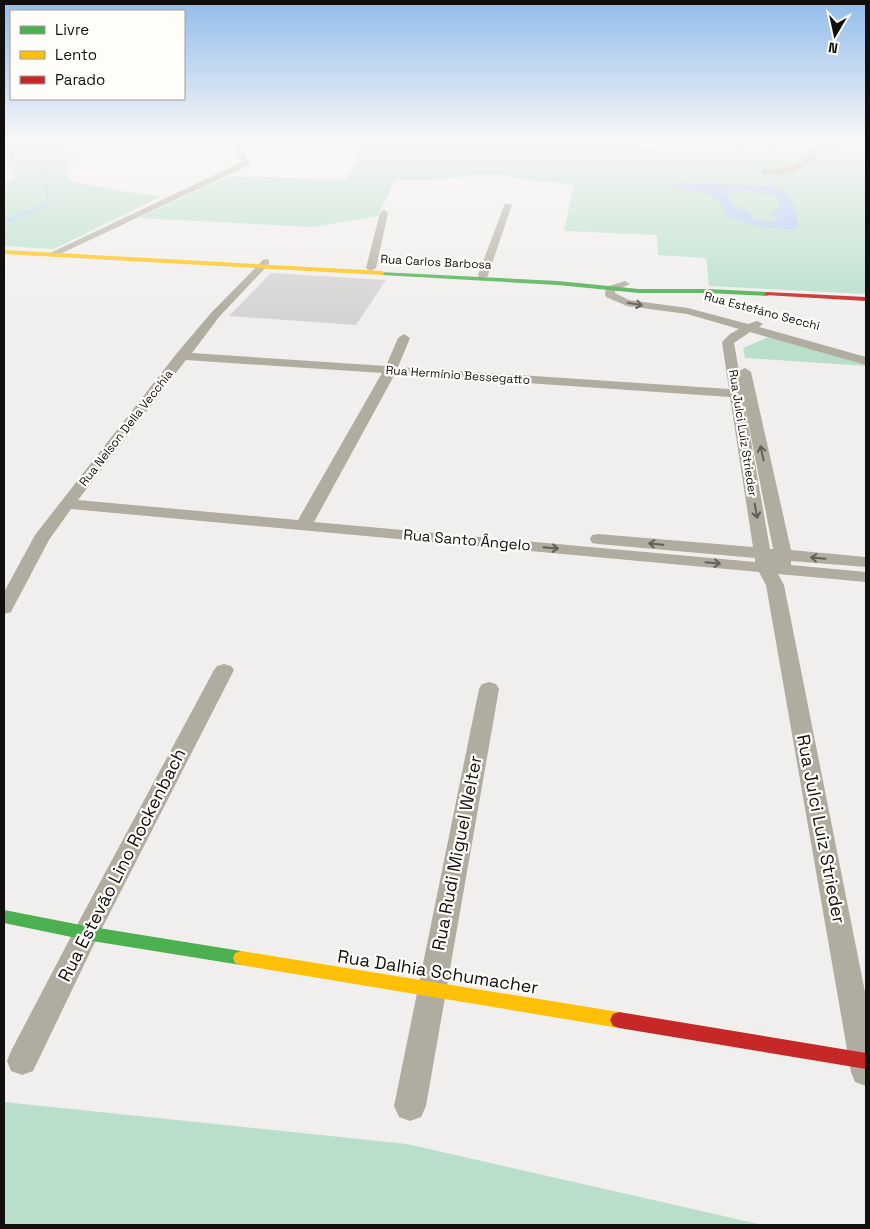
<svg xmlns="http://www.w3.org/2000/svg" width="870" height="1229" font-family="'Space Grotesk',sans-serif">
<rect width="100%" height="100%" fill="#f1efed"/>
<g fill="#b9dfcb">
<polygon points="19,143 81,143 68,149 65,152 78,159 78,162 68,165 67,176 73,182 134,193 162,196 54,249 4,246 4,183 18,177 14,175 8,162 10,154 4,153 4,146 18,144"/>
<polygon points="365,143 615,143 615,147 809,153 803,143 833,143 837,148 866,149 866,294 709,286 706,258 658,255 657,235 564,231 574,184 533,181 500,175 480,175 431,180 395,180 378,216 313,227 138,218 229,176 345,180 356,160 357,150"/>
<polygon points="771,336 866,363 866,366 745,358 743,348"/>
<polygon points="4,1102 407,1144 763,1225 4,1225"/>
</g>
<path fill="#aec9f0" fill-rule="evenodd" d="M681 183 770 186C797 193 793 204 799 228 775 232 751 225 728 217 724 212 722 204 717 200 706 190 685 192 671 185ZM748 190 774 195 779 201C779 209 775 211 769 213L778 219C769 224 758 221 750 215L752 213C741 209 730 205 726 192Z"/>
<g fill="none" stroke-linecap="round" stroke-linejoin="round">
<polyline stroke="#aec9f0" stroke-width="2.5" points="26,213 48,205 43,143"/>
<polyline stroke="#aec9f0" stroke-width="3" points="4,222 29,212"/>
</g>
<polygon fill="#d6d4d3" points="271,273 386,280 356,325 229,316"/>
<g fill="none" stroke-linecap="round" stroke-linejoin="round">
<g fill="#b0ac9f" fill-rule="evenodd">
<polygon points="232,143 238,143 250,163 249,165 56,256 53,257 48,254 242,162"/>
<polygon points="734,143 740,143 742,150 738,150"/>
<polygon points="768,143 774,143 777,152 773,152"/>
<path d="M804 143H810L819 153C805 171 784 177 762 174V170C782 167 797 170 811 153Z"/>
<polygon points="505,203 512,205 488,275 487,277 479,277 478,275"/>
<polygon points="384,210 388,213 376,268 371,271 366,268 380,213"/>
<path d="M266 259 269 260V264L219 317 192 353 386 366 398 338 404 334 410 338 398 367 729 389 722 342 730 334 739 329 687 314 627 306 606 297 605 295 606 287 625 281 630 284 615 291V293L629 300 688 308 748 324 757 321 763 324 759 327 866 357V365L750 332 734 343 739 371 745 368 751 372 791 550 866 557V567L791 561V565L866 572V582L778 574 784 585 866 997V1086L855 1082 851 1072 766 585 759 572 71 509 49 540 13 608 11 612 4 614V592L35 535 177 353 211 313 263 260ZM186 360 382 373 298 520 78 500ZM395 374 730 397 753 547 598 534 592 535 590 539 592 543 598 544 755 558V562L314 522ZM744 401 773 549H770Z"/>
<polygon points="224,664 231,666 234,670 97,938 33,1071 22,1075 11,1071 7,1061 11,1051 77,925 214,670 217,666"/>
<polygon points="489,682 496,684 499,689 426,1106 421,1117 410,1121 399,1117 394,1106 479,689 482,684"/>
</g>
<g fill="#4caf50" fill-rule="evenodd">
<polygon points="380,272 558,281 639,289 708,289 767,292 770,294 767,296 708,293 639,293 558,285 382,275 379,273"/>
<polygon points="4,910 86,926 241,951 247,953 249,958 247,963 241,965 86,940 4,923"/>
</g>
<g fill="#ffc107" fill-rule="evenodd">
<polygon points="4,250 382,271 385,273 382,275 4,254"/>
<polygon points="241,951 619,1012 625,1014 628,1020 625,1026 619,1028 241,965 235,963 233,958 235,953"/>
</g>
<g fill="#c62828" fill-rule="evenodd">
<polygon points="767,292 866,297 866,301 765,295 764,294"/>
<polygon points="619,1012 866,1053 866,1069 619,1028 613,1026 610,1020 613,1014"/>
</g>
</g>
<defs><path id="oneway-shaft" d="M-6 0H5M1.5-3L5.5 0L1.5 3" fill="none" stroke-width="1.6" stroke-linecap="round" stroke-linejoin="round" transform="scale(1.25)"/></defs>
<g stroke="#605e57">
<use href="#oneway-shaft" transform="translate(635 304) rotate(9)"/>
<use href="#oneway-shaft" transform="translate(762 453) rotate(-102)"/>
<use href="#oneway-shaft" transform="translate(756 511) rotate(80)"/>
<use href="#oneway-shaft" transform="translate(656 544) rotate(-175)"/>
<use href="#oneway-shaft" transform="translate(551 548) rotate(5)"/>
<use href="#oneway-shaft" transform="translate(818 558) rotate(-175)"/>
<use href="#oneway-shaft" transform="translate(713 563) rotate(5)"/>
</g>
<linearGradient id="sky" x2="0" y2="1"><stop stop-color="#91bceb"/><stop offset="0.45" stop-color="#f9f8f7"/><stop offset="1" stop-color="#f9f8f7" stop-opacity="0"/></linearGradient>
<rect width="870" height="315" fill="url(#sky)"/>
<g text-anchor="middle" stroke-width="4.5" stroke-linejoin="round" paint-order="stroke">
<g font-size="12" fill="#11100f" stroke="#fffdfa">
<text transform="translate(436 262) rotate(3)" y="4">Rua Carlos Barbosa</text>
<text transform="translate(762 311) rotate(15)" y="4">Rua Estefáno Secchi</text>
<text transform="translate(458 375) rotate(4)" y="4">Rua Hermínio Bessegatto</text>
<text transform="translate(126 428) rotate(-52)" y="4">Rua Nelson Della Vecchia</text>
<text transform="translate(743 433) rotate(81)" y="4">Rua Julci Luiz Strieder</text>
</g>
<g font-size="15" fill="#11100f" stroke="#fffdfa">
<text transform="translate(467 540) rotate(5)" y="5">Rua Santo Ângelo</text>
</g>
<g font-size="18" fill="#11100f" stroke="#fffdfa">
<text transform="translate(821 829) rotate(79)" y="6">Rua Julci Luiz Strieder</text>
<text transform="translate(457 853) rotate(-79)" y="6">Rua Rudi Miguel Welter</text>
<text transform="translate(122 865) rotate(-63)" y="6">Rua Estevão Lino Rockenbach</text>
<text transform="translate(438 972) rotate(9)" y="6">Rua Dalhia Schumacher</text>
</g>
</g>
<rect width="870" height="1229" fill="none" stroke="#11100f" stroke-width="10"/>
<rect x="10" y="10" width="175" height="90" fill="#fffdfa" stroke="#a09e9c"/>
<rect x="20" y="26" width="25" height="8" fill="#4caf50" stroke="#a09e9c"/>
<text x="55" y="35" font-size="15" fill="#11100f">Livre</text>
<rect x="20" y="51" width="25" height="8" fill="#ffc107" stroke="#a09e9c"/>
<text x="55" y="60" font-size="15" fill="#11100f">Lento</text>
<rect x="20" y="76" width="25" height="8" fill="#c62828" stroke="#a09e9c"/>
<text x="55" y="85" font-size="15" fill="#11100f">Parado</text>
<g transform="translate(835 35) rotate(189)" stroke="#fffdfa" stroke-width="4" paint-order="stroke">
<path d="M0-4L9 19L0 12L-9 19Z" fill="#11100f"/>
<text y="-8" font-size="14" font-weight="bold" text-anchor="middle" fill="#11100f">N</text>
</g>
</svg>
